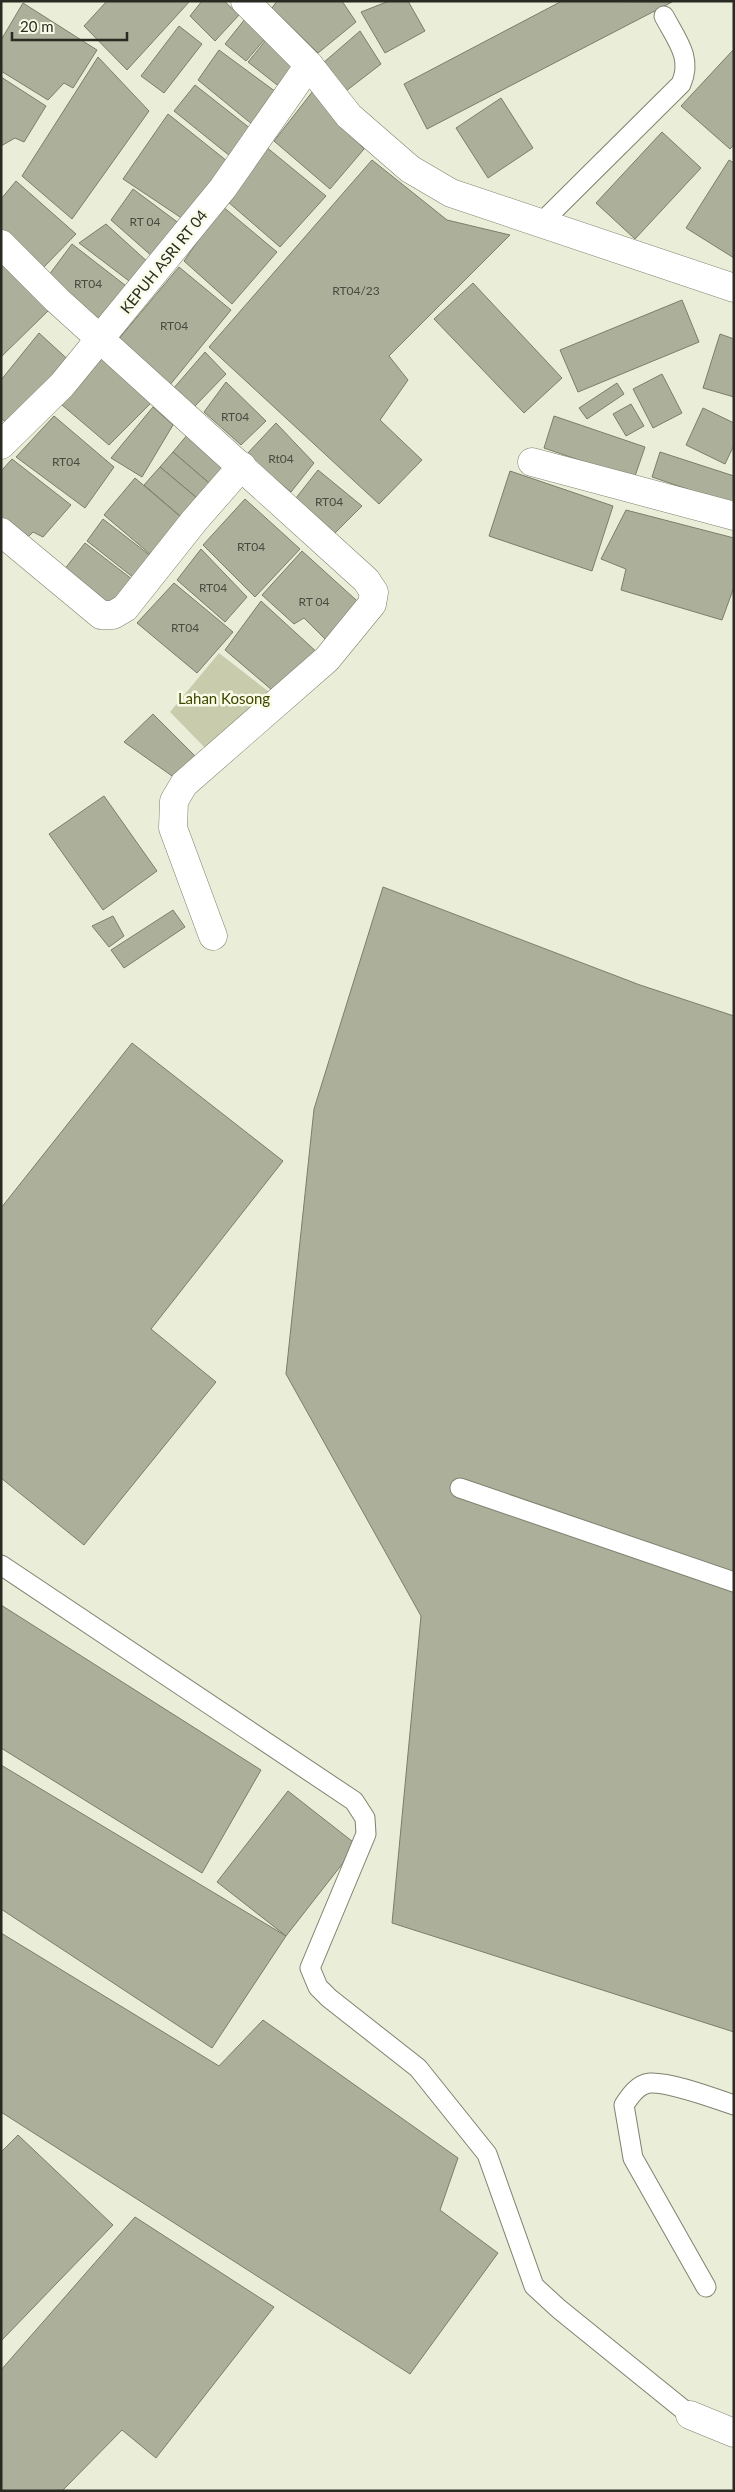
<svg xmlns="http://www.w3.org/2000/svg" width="735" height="2492" font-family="Lato,sans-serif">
<rect width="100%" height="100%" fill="#eaeed8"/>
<polygon fill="#c8ccad" points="219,653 277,698 211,754 170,712"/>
<g fill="#acaf9a" stroke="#7b7e6a">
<polygon points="107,1 190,1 127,70 84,26"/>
<polygon points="202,1 224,1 239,15 215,41 190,16"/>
<polygon points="277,1 342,1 356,22 318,53 272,8"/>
<polygon points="389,1 408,1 425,31 385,53 361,12"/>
<polygon points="562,1 672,2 427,129 404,84"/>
<polygon points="23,3 97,50 73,88 64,83 48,100 1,71 1,40"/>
<polygon points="245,19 265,39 246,61 225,44"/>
<polygon points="179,26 202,44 164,93 141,76"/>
<polygon points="360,31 381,64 346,91 323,63"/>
<polygon points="266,40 294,69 281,88 248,62"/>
<polygon points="734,49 734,145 730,149 681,106"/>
<polygon points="219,50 276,92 253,125 198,80"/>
<polygon points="98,57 149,111 72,219 22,176"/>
<polygon points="1,77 46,106 24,142 15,138 1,146"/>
<polygon points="195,85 251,129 230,156 174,111"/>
<polygon points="313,91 364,149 330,189 274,141"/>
<polygon points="501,98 533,148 488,178 456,128"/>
<polygon points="168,114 227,161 183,219 123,179"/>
<polygon points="662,132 701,168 635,239 596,203"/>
<polygon points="265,146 326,196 280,247 227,201"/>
<polygon points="372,160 447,220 510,235 389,356 408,380 380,420 422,460 379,504 209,347"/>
<polygon points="729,160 734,163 734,258 686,228"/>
<polygon points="16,181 76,234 42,269 1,233 1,199"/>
<polygon points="133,189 180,224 154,258 111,220"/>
<polygon points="222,206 277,252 232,304 184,261"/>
<polygon points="106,224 150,264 133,284 79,243"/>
<polygon points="72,244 130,289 101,325 46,279"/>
<polygon points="1,260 50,309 1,357"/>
<polygon points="179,267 231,310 169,386 117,341"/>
<polygon points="473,283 562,378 524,413 434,319"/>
<polygon points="682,300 699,342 578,392 560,350"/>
<polygon points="39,333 75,366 12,429 1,418 1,380"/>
<polygon points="720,334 734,339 734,397 703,388"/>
<polygon points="100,351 156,398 109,445 55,399"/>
<polygon points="205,352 226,374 194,407 173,389"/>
<polygon points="662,374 682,413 653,428 633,389"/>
<polygon points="226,382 266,421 241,445 204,412"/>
<polygon points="617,383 624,394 587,419 579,408"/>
<polygon points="631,404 644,426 626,436 613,414"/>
<polygon points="153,407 173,425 142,477 111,458"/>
<polygon points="703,408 734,423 734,445 725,464 686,445"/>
<polygon points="54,416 114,467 85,508 16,457"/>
<polygon points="554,416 645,447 634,479 544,448"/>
<polygon points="276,423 314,463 291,492 246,455"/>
<polygon points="193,428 235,463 216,489 173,452"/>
<polygon points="173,452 216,489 203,503 160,467"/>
<polygon points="660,452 734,476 734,505 652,477"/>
<polygon points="12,459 71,505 43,537 33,532 24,541 1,523 1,471"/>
<polygon points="160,467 203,503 188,523 144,485"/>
<polygon points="318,470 362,506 335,533 296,498"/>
<polygon points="510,471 613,506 592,571 489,536"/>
<polygon points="135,478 188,523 157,560 104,515"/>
<polygon points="245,499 300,549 255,597 203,545"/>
<polygon points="626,510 734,538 734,587 722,620 621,590 626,569 601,559"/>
<polygon points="103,519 156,560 139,582 87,541"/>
<polygon points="85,543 137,583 116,610 64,570"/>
<polygon points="201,549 247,597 225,622 177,580"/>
<polygon points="302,551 366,609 333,647 304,618 294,624 262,595"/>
<polygon points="174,583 233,632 197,673 137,623"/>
<polygon points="261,601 320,655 279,696 225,650"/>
<polygon points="153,714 204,765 182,783 124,742"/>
<polygon points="104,796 157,871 103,910 49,834"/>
<polygon points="383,887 640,985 734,1016 734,2032 392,1923 421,1616 286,1374 314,1109"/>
<polygon points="173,910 185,927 124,968 111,950"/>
<polygon points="113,916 124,936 109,947 92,926"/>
<polygon points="132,1043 283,1161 151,1329 216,1382 84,1545 1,1478 1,1208"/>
<polygon points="1,1605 261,1770 202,1873 1,1748"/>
<polygon points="1,1765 286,1936 212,2048 1,1909"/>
<polygon points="288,1791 357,1845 286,1936 217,1882"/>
<polygon points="1,1933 219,2066 263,2020 458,2158 440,2210 498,2253 410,2374 1,2112"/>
<polygon points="18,2135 113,2225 1,2341 1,2152"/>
<polygon points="135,2217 274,2307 156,2458 122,2430 62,2491 1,2491 1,2370"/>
</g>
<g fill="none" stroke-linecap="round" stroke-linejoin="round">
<g stroke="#7f826e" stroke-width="21">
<g id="lane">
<path d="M541 223 681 84C693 58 676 39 664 16"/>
<polyline points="460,1488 734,1582"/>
<polyline points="1,1565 354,1801 365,1818 366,1834 310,1968 318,1987 329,1998 418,2068 487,2154 534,2286 559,2309 690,2415"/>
<path d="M706 2287 633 2158 624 2105C630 2096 638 2084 650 2083 671 2082 713 2098 734 2105"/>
</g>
</g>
<g stroke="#7f826e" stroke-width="29">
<g id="street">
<polyline points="245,1 309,65 349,116 410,169 451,193 734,288"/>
<polyline points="1,244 57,300 366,580 374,592 372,604 327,659 184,784 174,801 173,828 213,936"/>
<polyline points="1,445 62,385 223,188 309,65"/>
<polyline points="532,462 734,516"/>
<polyline points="1,532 101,615 113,615 125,608 194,521 242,466"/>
<polyline points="690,2415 734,2433"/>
</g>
</g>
<use href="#lane" stroke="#fff" stroke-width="19"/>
<use href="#street" stroke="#fff" stroke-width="28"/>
</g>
<g text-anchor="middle" stroke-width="5" stroke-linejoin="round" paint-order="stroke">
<g font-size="12" fill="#4a4b40">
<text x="145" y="226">RT 04</text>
<text x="88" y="288">RT04</text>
<text x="356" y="295">RT04/23</text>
<text x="174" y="330">RT04</text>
<text x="235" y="421">RT04</text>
<text x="281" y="463">Rt04</text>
<text x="66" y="466">RT04</text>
<text x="329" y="506">RT04</text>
<text x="251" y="551">RT04</text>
<text x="213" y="592">RT04</text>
<text x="314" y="606">RT 04</text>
<text x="185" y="632">RT04</text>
</g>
<g font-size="15" fill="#292a22" stroke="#f8fbe5">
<text transform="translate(164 262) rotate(-51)" y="5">KEPUH ASRI RT 04</text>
</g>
<g font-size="15" fill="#414601" stroke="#f8fbe5">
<text x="224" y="704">Lahan Kosong</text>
</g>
</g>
<rect width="735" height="2492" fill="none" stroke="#292a22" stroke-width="5"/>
<path d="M12 32v8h115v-8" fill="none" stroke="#292a22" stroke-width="2.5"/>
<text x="20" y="32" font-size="15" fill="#292a22" stroke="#f8fbe5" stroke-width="4" paint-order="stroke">20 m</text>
</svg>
